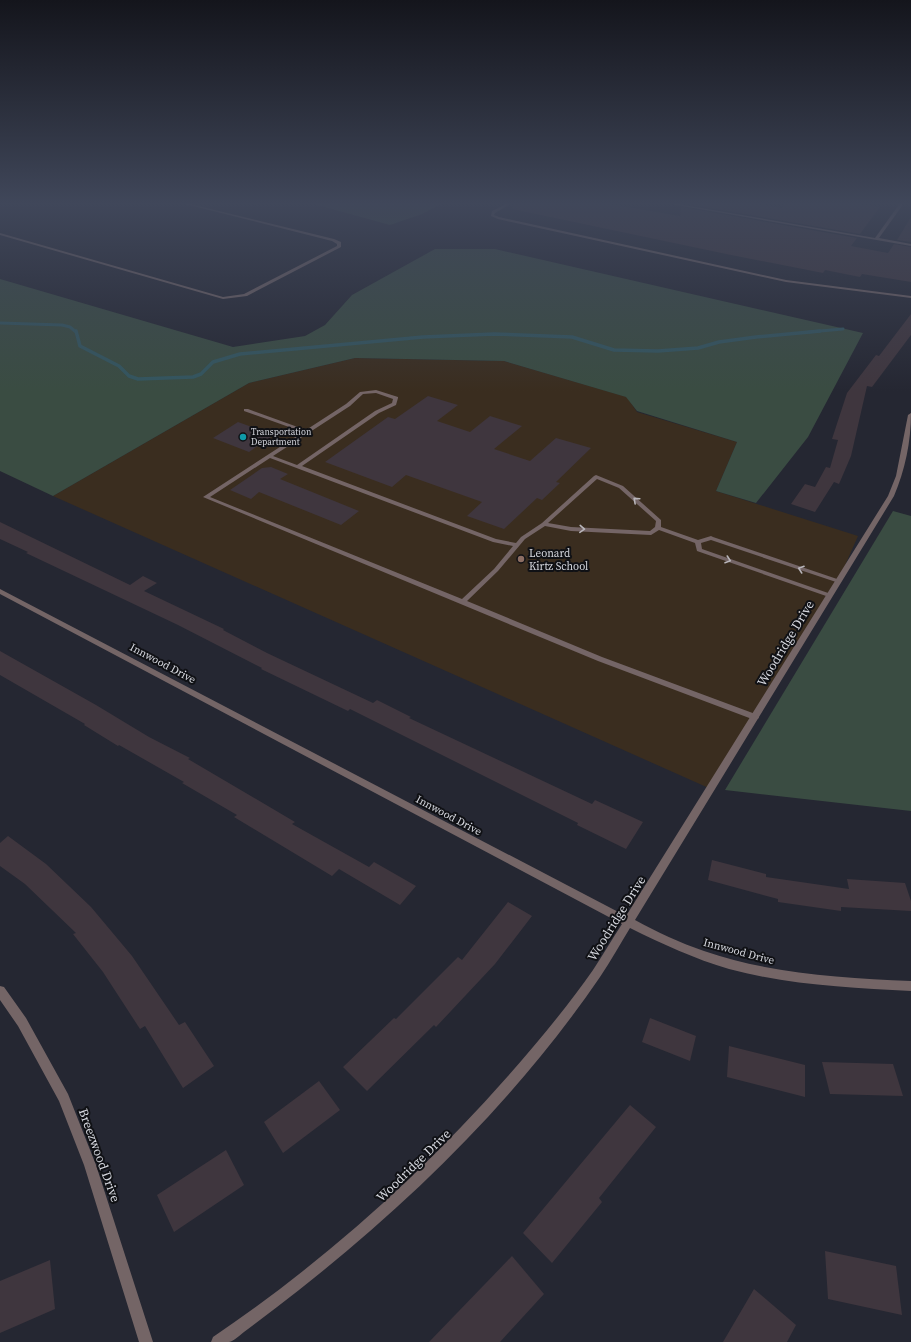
<svg xmlns="http://www.w3.org/2000/svg" width="911" height="1342" font-family="'Source Serif 4',serif">
<rect width="100%" height="100%" fill="#252732"/>
<polygon fill="#3a2d1f" points="355,358 504,361 627,397 637,412 737,442 716,491 858,536 838,581 711,789 53,496 249,383"/>
<g fill="#3a4c42">
<polygon points="310,203 443,203 422,214 390,225"/>
<polygon points="435,249 495,249 863,333 808,437 756,503 716,491 737,442 637,411 626,397 504,361 355,358 249,383 53,496 0,471 0,279 233,347 305,336 325,325 352,295"/>
<polygon points="893,511 911,516 911,811 725,790"/>
</g>
<g fill="none" stroke-linecap="round" stroke-linejoin="round">
<g stroke="#34565f" stroke-width="3">
<polyline points="0,323 62,325 70,327 76,332"/>
<polyline points="809,332 843,329"/>
</g>
<polyline stroke="#34565f" stroke-width="3.5" points="76,331 80,346 119,366 129,376 138,379 193,377 201,374 213,362 240,354 423,337 494,334 572,337 614,350 658,351 698,348 719,342 756,337 820,331"/>
</g>
<g fill="#3f363e">
<polygon points="513,203 604,203 680,216 681,207 857,238 851,246 888,253 894,244 911,247 911,282 862,274 860,277 825,270 823,273 731,255 512,209"/>
<polygon points="681,203 754,203 782,208 783,203 854,203 880,207 860,234"/>
<polygon points="911,217 911,242 897,240"/>
<polygon points="911,314 911,335 872,387 867,386 851,456 839,484 834,482 815,512 791,504 805,484 815,487 826,467 830,468 838,440 832,439 847,393 876,355 879,356"/>
<polygon points="428,396 458,405 437,421 470,432 490,416 522,426 494,449 530,461 556,438 591,448 556,482 560,483 542,500 537,498 504,529 467,516 482,502 406,475 392,487 325,462 388,417 395,419"/>
<polygon points="238,422 274,435 249,452 213,438"/>
<polygon points="271,467 288,474 280,479 359,511 341,525 259,492 251,499 230,490 262,468"/>
<polygon points="0,522 130,585 143,576 157,583 144,591 224,629 223,630 267,653 373,703 377,700 411,717 409,718 592,804 595,800 643,822 626,849 577,825 578,823 350,709 348,711 261,669 262,668 178,625 26,553 28,552 0,539"/>
<polygon points="0,651 96,705 149,737 190,758 188,759 295,822 292,824 369,867 374,862 416,886 400,905 339,869 332,876 234,817 237,815 182,783 184,782 119,745 118,746 84,725 85,724 0,675"/>
<polygon points="8,836 46,864 91,907 132,956 179,1025 185,1022 214,1066 183,1088 145,1026 140,1029 103,972 73,934 76,933 25,884 0,866 0,843"/>
<polygon points="712,860 766,874 766,877 849,889 847,879 905,883 911,901 911,911 841,907 841,911 778,902 778,899 708,880"/>
<polygon points="508,902 532,916 495,964 436,1027 434,1025 367,1091 343,1067 394,1018 396,1019 458,957 462,960"/>
<polygon points="650,1018 696,1036 690,1061 642,1042"/>
<polygon points="729,1046 805,1065 805,1097 727,1077"/>
<polygon points="822,1062 893,1064 903,1096 830,1094"/>
<polygon points="319,1081 340,1110 283,1153 264,1122"/>
<polygon points="630,1105 656,1127 599,1198 602,1202 552,1263 523,1233"/>
<polygon points="226,1150 244,1185 174,1232 157,1195"/>
<polygon points="825,1251 896,1266 902,1315 828,1299"/>
<polygon points="512,1256 544,1294 500,1342 429,1342"/>
<polygon points="50,1260 55,1309 0,1333 0,1281"/>
<polygon points="754,1289 796,1325 787,1342 723,1342"/>
</g>
<g fill="none" stroke-linecap="round" stroke-linejoin="round">
<path fill="#746566" fill-rule="evenodd" d="M376 390 398 397V398L396 405 379 413 302 466 496 539 516 543 521 537 542 523 594 476 596 475 623 486 661 520V527L698 540 711 536 713 537 840 580 841 581 840 582H836L711 540 701 543 702 549 831 594 832 595 831 596 829 597 697 551 695 543 659 530 651 535 571 531 545 526 525 539 498 571 467 601 602 657 758 715 759 717 758 719H752L598 661 203 497 303 432 244 411V409H248L306 430 346 404 360 392ZM376 393 393 399 392 403 375 411 297 465 273 456 350 406 363 394ZM270 458 493 542 513 546 494 569 462 599 210 497ZM597 479 619 488 656 521 655 527 650 531 571 527 548 523Z"/>
<g fill="#746566" fill-rule="evenodd">
<polygon points="181,203 186,203 334,239 341,242 341,247 247,296 223,299 0,235 0,233 223,297 244,294 337,246 337,244 332,241"/>
<polygon points="508,203 512,203 495,213 494,215 499,217 786,280 911,296 911,298 786,282 498,219 491,216 492,211"/>
<polygon points="665,203 672,203 875,238 898,206 898,203 902,203 902,206 879,238 911,244 911,246"/>
<path d="M911 413C911 442 905 470 894 496L635 920C657 932 680 943 704 951 771 974 841 978 911 981V991C850 988 788 985 729 969 695 959 662 944 630 928 620 944 611 961 600 977 518 1097 413 1200 299 1290 281 1304 263 1318 244 1332 240 1335 234 1341 229 1342 224 1342 217 1342 211 1342L213 1337C321 1264 422 1174 508 1076 538 1042 567 1007 593 970 603 955 612 939 622 924L0 594V589L626 916 888 496 896 476 908 415Z"/>
<polygon points="0,986 4,987 26,1018 68,1094 96,1165 153,1342 139,1342 84,1165 59,1101 18,1026 0,1000"/>
</g>
</g>
<defs><path id="oneway-chevron" d="M-2-3.5L2.5 0L-2 3.5" fill="none" stroke-width="1.6" stroke-linecap="round" stroke-linejoin="round"/></defs>
<g stroke="#b8b5ba">
<use href="#oneway-chevron" transform="translate(636 500) rotate(-138)"/>
<use href="#oneway-chevron" transform="translate(582 529) rotate(3)"/>
<use href="#oneway-chevron" transform="translate(728 560) rotate(19)"/>
<use href="#oneway-chevron" transform="translate(801 569) rotate(-161)"/>
</g>
<linearGradient id="sky" x2="0" y2="1"><stop stop-color="#14151c"/><stop offset="0.52" stop-color="#40475a"/><stop offset="1" stop-color="#40475a" stop-opacity="0"/></linearGradient>
<rect width="911" height="391" fill="url(#sky)"/>
<circle fill="#0f9aa8" stroke="#101115" stroke-width="1.5" cx="243" cy="437" r="4"/>
<circle fill="#8d6e63" stroke="#101115" stroke-width="1.5" cx="521" cy="559" r="4"/>
<g text-anchor="middle" stroke-width="4" stroke-linejoin="round" paint-order="stroke">
<g font-size="9" fill="#d5d7de" stroke="#101115" text-anchor="start">
<text x="251" y="435">Transportation<tspan x="251" dy="10">Department</tspan></text>
</g>
<g font-size="11" fill="#d5d7de" stroke="#101115" text-anchor="start">
<text x="529" y="557">Leonard<tspan x="529" dy="13">Kirtz School</tspan></text>
</g>
<g font-size="11" fill="#d5d7de" stroke="#101115">
<text transform="translate(163 663) rotate(28)" y="4">Innwood Drive</text>
<text transform="translate(449 815) rotate(28)" y="4">Innwood Drive</text>
<text transform="translate(739 951) rotate(15)" y="4">Innwood Drive</text>
</g>
<g font-size="13" fill="#d5d7de" stroke="#101115">
<text transform="translate(785 643) rotate(-59)" y="5">Woodridge Drive</text>
<text transform="translate(616 918) rotate(-58)" y="5">Woodridge Drive</text>
<text transform="translate(100 1155) rotate(70)" y="5">Breezwood Drive</text>
<text transform="translate(413 1165) rotate(-44)" y="5">Woodridge Drive</text>
</g>
</g>
</svg>
